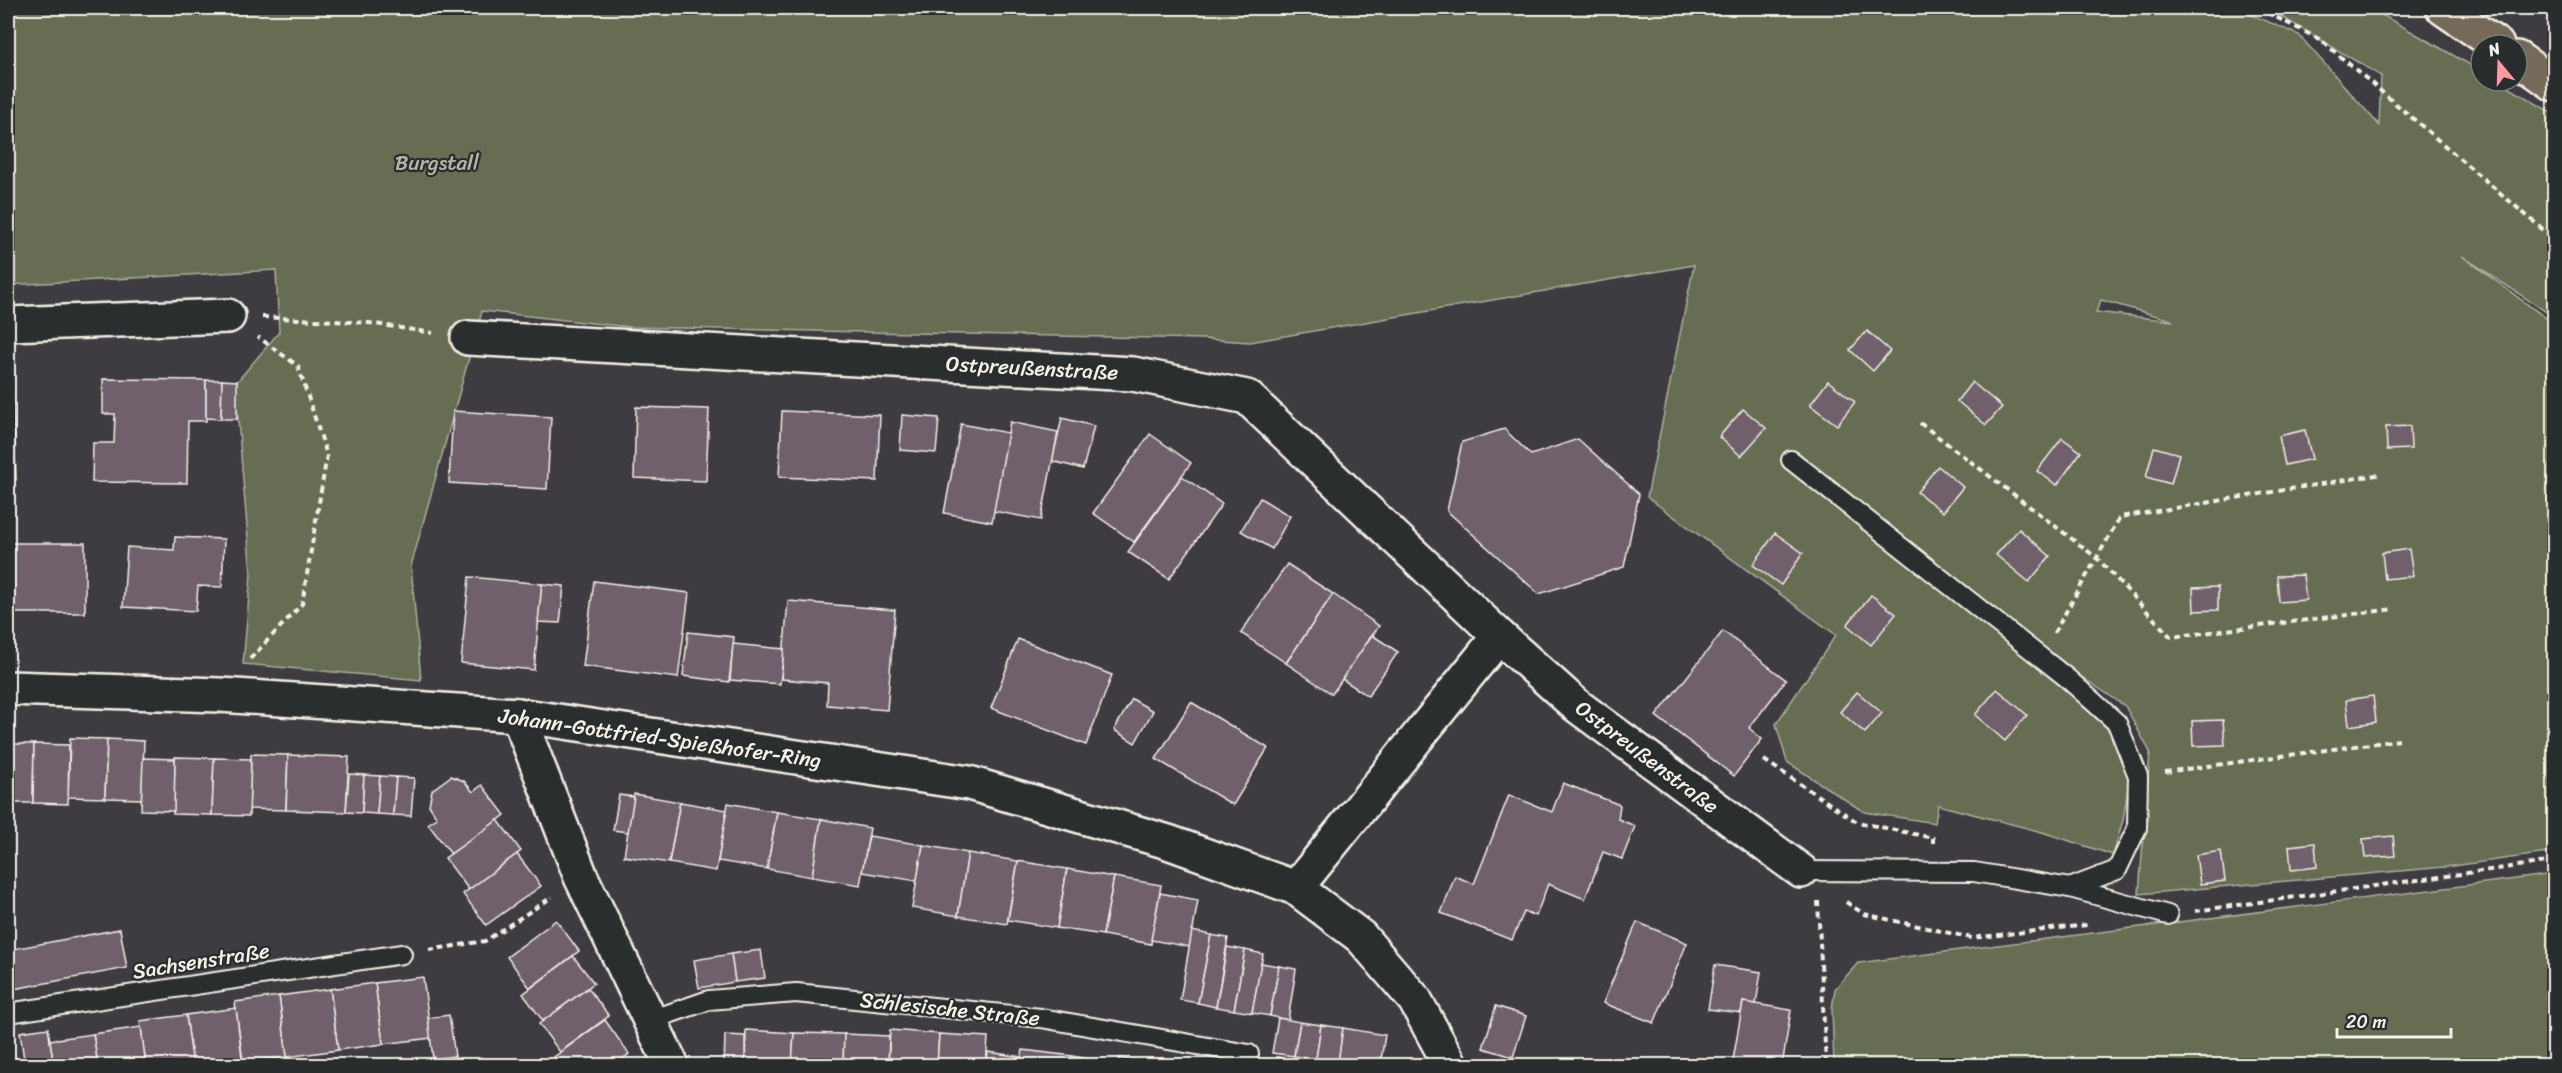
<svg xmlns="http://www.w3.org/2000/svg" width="2562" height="1073" font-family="Sriracha,sans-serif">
<rect width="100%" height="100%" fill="#3f3c41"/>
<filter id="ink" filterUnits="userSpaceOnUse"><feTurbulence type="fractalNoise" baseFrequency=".0167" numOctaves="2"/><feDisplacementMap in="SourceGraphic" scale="12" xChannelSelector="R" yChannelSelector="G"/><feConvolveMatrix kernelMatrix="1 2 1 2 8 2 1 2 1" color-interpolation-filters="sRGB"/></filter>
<g filter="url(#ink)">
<g fill="#666d53" stroke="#adaf9e" stroke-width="1.5" fill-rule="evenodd">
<path d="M8 8H2236L2299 35 2379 125 2381 76 2267 8H2370L2481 71V81H2498L2554 114V317L2462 256 2554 324V852L2445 867 2139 894 2150 752 2125 706 2067 667 2058 683 2112 733 2130 776 2123 820 2113 855 2042 832 1938 805 1935 823 1864 812 1787 762 1776 724 1836 635 1647 497 1694 265 1250 342 1203 339 629 327 482 311 411 566 421 680 243 664 251 574 235 384 279 332 276 270 8 285ZM2101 300 2171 320 2172 321 2096 312Z"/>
<polygon points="2554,874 2554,1065 1834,1065 1832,1009 1835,989 1858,963"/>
</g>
<g fill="#70606c" stroke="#f4f1e8" stroke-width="1.5">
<polygon points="1867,331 1890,351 1873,371 1850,350"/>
<polygon points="8,375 12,375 13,401 8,401"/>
<polygon points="103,379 206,380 206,421 188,421 187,483 92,482 93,443 114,443 115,414 103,414"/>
<polygon points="206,380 222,380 221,419 206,418"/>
<polygon points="222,380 237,381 237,419 221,419"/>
<polygon points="1828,381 1855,402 1837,425 1810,405"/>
<polygon points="1972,382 2002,407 1986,425 1957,401"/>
<polygon points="8,401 13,401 14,427 8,428"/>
<polygon points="636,407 709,409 706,481 634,478"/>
<polygon points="1743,409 1766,428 1741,456 1719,437"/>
<polygon points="453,411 551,417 547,489 449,483"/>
<polygon points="782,411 880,415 877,481 779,477"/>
<polygon points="902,415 939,418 936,453 900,450"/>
<polygon points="1062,418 1094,426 1083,469 1052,461"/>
<polygon points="1010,422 1058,432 1041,520 993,511"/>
<polygon points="961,424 1008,433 992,522 944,513"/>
<polygon points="2410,426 2411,449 2387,450 2386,427"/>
<polygon points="14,427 15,453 8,454 8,428"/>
<polygon points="1504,429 1531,455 1578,439 1639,494 1624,567 1539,594 1447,511 1462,442"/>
<polygon points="2305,430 2312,459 2285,465 2279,436"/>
<polygon points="1150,434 1191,463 1134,542 1093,513"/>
<polygon points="2062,438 2081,452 2057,485 2037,471"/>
<polygon points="2154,447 2179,454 2171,484 2146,477"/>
<polygon points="15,453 16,480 8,480 8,454"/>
<polygon points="1938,466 1963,487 1943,512 1917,492"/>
<polygon points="1182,476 1222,504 1169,579 1128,552"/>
<polygon points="1260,498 1290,516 1272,549 1241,531"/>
<polygon points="2019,529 2050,556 2029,582 1996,555"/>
<polygon points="1775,533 1803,553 1781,585 1753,565"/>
<polygon points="175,537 224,539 222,587 198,586 196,611 123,607 127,547 174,550"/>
<rect x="8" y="543" width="77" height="70"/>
<polygon points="2409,549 2413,576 2385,579 2382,553"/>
<polygon points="1287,564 1333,594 1286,663 1241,633"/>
<polygon points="2303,575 2306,600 2279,602 2277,576"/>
<polygon points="469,577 542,584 534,670 461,663"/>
<polygon points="594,581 689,593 678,678 583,666"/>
<polygon points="542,584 564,586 560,623 538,622"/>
<polygon points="2218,587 2218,610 2194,611 2193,588"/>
<polygon points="1333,594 1379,626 1332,694 1286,663"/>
<polygon points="1871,595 1896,614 1871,645 1847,625"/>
<polygon points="788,601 895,610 887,710 827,705 828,683 781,679"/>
<polygon points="1723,631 1786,680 1749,728 1762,739 1734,776 1656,716"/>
<polygon points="688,632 734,637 729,682 683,676"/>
<polygon points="1372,635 1398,652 1368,696 1342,679"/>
<polygon points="1018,639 1112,675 1086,745 991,708"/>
<polygon points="733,644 784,649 780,684 730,680"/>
<polygon points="1997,689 2027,715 2005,741 1975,715"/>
<polygon points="1857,692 1882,713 1865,733 1840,712"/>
<polygon points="2373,696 2376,722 2349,726 2346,700"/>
<polygon points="1132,699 1153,711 1135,743 1114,730"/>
<polygon points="1191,702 1268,748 1233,805 1156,759"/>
<polygon points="2223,720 2225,745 2193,746 2192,721"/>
<polygon points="70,738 107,739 105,798 68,797"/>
<polygon points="107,739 144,741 142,799 105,798"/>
<polygon points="8,744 34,744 33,803 8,803"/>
<polygon points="34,744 69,745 68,804 33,803"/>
<polygon points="251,754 288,755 286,810 249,809"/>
<polygon points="288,755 349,757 346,812 286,810"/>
<polygon points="175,757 214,758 212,815 173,814"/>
<polygon points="143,758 175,759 174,811 141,810"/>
<polygon points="214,758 251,759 249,816 212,815"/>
<polygon points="349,774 364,775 362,813 346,812"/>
<polygon points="364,775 380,776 377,814 362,813"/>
<polygon points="380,776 396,777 393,815 377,814"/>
<polygon points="451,776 464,781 473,792 482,785 505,815 451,854 428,824 437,818 429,805 432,790"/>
<polygon points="396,777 414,778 411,816 393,815"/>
<polygon points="1563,783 1620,805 1618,819 1635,826 1622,859 1603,852 1585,899 1548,884 1536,916 1524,912 1512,940 1441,913 1455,876 1474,884 1509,795 1552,812"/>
<polygon points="634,794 680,802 669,863 624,856"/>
<polygon points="619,795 634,797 628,832 613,830"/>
<polygon points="680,802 727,810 716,871 669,863"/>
<polygon points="728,803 777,812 767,869 718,861"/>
<polygon points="777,812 821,819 812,877 767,869"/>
<polygon points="821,819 870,828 860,885 812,877"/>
<polygon points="498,820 521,851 469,890 445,858"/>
<polygon points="869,836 923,845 917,881 862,872"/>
<polygon points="2393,836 2395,856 2365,858 2363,839"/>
<polygon points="2315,843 2317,867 2291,870 2289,846"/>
<polygon points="923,845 968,853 958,916 912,908"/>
<polygon points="2221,851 2225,881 2200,884 2196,855"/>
<polygon points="968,853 1018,861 1007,924 958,916"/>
<polygon points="517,854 541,886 486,925 463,894"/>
<polygon points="1018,861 1067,869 1057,928 1008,920"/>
<polygon points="1067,869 1114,877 1103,935 1057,928"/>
<polygon points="1114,877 1161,885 1151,944 1103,935"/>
<polygon points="1160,893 1198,900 1190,947 1151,940"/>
<polygon points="556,920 579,951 530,988 507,957"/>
<polygon points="1637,922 1687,943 1654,1023 1603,1003"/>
<polygon points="120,929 127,968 8,990 8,950"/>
<polygon points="1192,931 1211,935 1198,1003 1180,1000"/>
<polygon points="1211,935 1228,938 1216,1007 1198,1003"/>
<polygon points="1227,947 1245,950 1234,1010 1216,1007"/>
<polygon points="761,950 765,978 735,982 731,954"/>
<polygon points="1245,950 1263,954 1252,1013 1234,1010"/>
<polygon points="731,954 735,982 699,988 694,960"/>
<polygon points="573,956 594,983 543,1021 523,994"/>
<polygon points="1261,963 1279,966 1270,1016 1252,1013"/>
<polygon points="1715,965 1761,972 1756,1004 1743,1002 1741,1013 1708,1009"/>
<polygon points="1279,966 1296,969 1288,1020 1270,1016"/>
<polygon points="423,977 431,1038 383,1044 375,983"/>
<polygon points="375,983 383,1044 338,1050 330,989"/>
<polygon points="588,988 609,1016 560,1052 539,1024"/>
<polygon points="330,989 338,1050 287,1057 279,996"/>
<polygon points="279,996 287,1057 243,1062 235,1002"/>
<polygon points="1743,1002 1791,1010 1782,1066 1732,1066"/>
<polygon points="1496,1006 1526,1016 1513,1057 1483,1048"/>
<polygon points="236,1008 243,1066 193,1066 186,1015"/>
<polygon points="186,1015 193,1066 146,1066 140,1021"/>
<polygon points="449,1015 455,1056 433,1059 428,1018"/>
<polygon points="1278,1018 1300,1022 1294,1056 1272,1053"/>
<polygon points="605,1020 629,1054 613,1066 560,1066 554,1057"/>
<polygon points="1300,1022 1321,1025 1316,1059 1294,1056"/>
<polygon points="1321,1025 1343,1028 1338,1063 1316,1059"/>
<polygon points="141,1027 146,1066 98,1066 93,1034"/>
<polygon points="48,1028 54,1066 25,1066 20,1032"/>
<polygon points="1343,1028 1385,1035 1380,1066 1338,1063"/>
<polygon points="746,1030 794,1033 792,1066 745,1066"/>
<polygon points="890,1030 939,1034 937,1066 888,1066"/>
<polygon points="794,1033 844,1034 843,1066 792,1066"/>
<polygon points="93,1034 98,1066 54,1066 50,1040"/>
<polygon points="844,1034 889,1036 888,1066 843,1066"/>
<polygon points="939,1034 988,1037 986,1066 937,1066"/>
<polygon points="725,1035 745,1036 745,1066 724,1066"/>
<polygon points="1023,1050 1072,1056 1070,1066 1020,1066"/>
<polygon points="988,1052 1021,1057 1020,1066 986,1066"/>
<polygon points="1072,1056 1118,1064 1118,1066 1070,1066"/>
<polygon points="1119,1058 1163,1065 1163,1066 1118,1066"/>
</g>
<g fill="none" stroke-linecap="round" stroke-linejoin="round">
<g stroke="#f4f1e8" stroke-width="22">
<g id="lane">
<polyline points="1791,460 2067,678 2117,723 2138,776 2137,828 2117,870 2070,888"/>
<polyline points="1801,871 1974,872 2070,888 2168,915"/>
<polyline points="8,1013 402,954"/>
<polyline points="651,1020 709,1000 796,993 1041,1018 1249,1054"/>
</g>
</g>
<g stroke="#f4f1e8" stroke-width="38">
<g id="street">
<polyline points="8,324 228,316"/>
<polyline points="468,338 1133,374 1247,397 1499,636 1576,705 1801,871"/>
<polyline points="8,688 220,695 518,715 969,783 1168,842 1296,888 1361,937 1415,1000 1451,1066"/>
<polyline points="518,715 581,877 672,1066"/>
<polyline points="1296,888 1499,636"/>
</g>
</g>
<g stroke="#f4f1e8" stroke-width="38">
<g id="highway">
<polyline points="2443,8 2497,45"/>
<polyline points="2517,58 2554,84"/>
</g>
</g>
<g stroke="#f4f1e8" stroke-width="4" stroke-dasharray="6 4.5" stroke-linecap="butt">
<polyline points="2258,8 2321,40 2554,239"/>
<polyline points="262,317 369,323 433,333"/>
<polyline points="1920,423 2097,558 2171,637 2394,609"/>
<polyline points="2054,633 2120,517 2382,474"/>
<polyline points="250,659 302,604 327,455 298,366 258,337"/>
<polyline points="1764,760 1857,822 1933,838 1933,843"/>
<polyline points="2165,772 2399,740"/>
<polyline points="1818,901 1826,1066"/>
<polyline points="1846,902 1864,914 1972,938 2087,925"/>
<polyline points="2195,911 2554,861"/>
<polyline points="429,950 485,941 552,897"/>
<polyline points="1276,1058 1319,1066"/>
</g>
<use href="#lane" stroke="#2a2d2e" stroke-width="18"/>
<use href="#street" stroke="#2a2d2e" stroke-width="33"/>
<use href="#highway" stroke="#746a5a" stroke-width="33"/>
</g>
</g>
<g text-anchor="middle" stroke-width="4.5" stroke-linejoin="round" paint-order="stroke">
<g font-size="21" fill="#b4b6a5" stroke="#2a2d2e">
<text x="437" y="170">Burgstall</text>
</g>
<g font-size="21" fill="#f4f1e8" stroke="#2a2d2e">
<text transform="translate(1032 368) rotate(3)" y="7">Ostpreußenstraße</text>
<text transform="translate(660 738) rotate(8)" y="7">Johann-Gottfried-Spießhofer-Ring</text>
<text transform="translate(1647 757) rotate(37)" y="7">Ostpreußenstraße</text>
<text transform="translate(201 961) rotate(-9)" y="7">Sachsenstraße</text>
<text transform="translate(950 1009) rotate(6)" y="7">Schlesische Straße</text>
</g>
</g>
<rect width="2562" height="1073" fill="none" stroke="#2a2d2e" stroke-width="30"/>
<rect x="15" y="15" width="2532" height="1043" fill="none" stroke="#f4f1e8" stroke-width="2" filter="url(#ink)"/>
<g transform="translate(2499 63) rotate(341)"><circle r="28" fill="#2a2d2e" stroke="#7b7b78" stroke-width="1.5"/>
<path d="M0-4.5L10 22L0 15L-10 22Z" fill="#ff9aa2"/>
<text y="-9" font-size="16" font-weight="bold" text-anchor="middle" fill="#f4f1e8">N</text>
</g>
<path d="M2337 1028v9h114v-9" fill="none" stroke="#f4f1e8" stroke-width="3"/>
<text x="2346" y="1028" font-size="18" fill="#f4f1e8" stroke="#2a2d2e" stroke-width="4.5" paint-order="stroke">20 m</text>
</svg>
